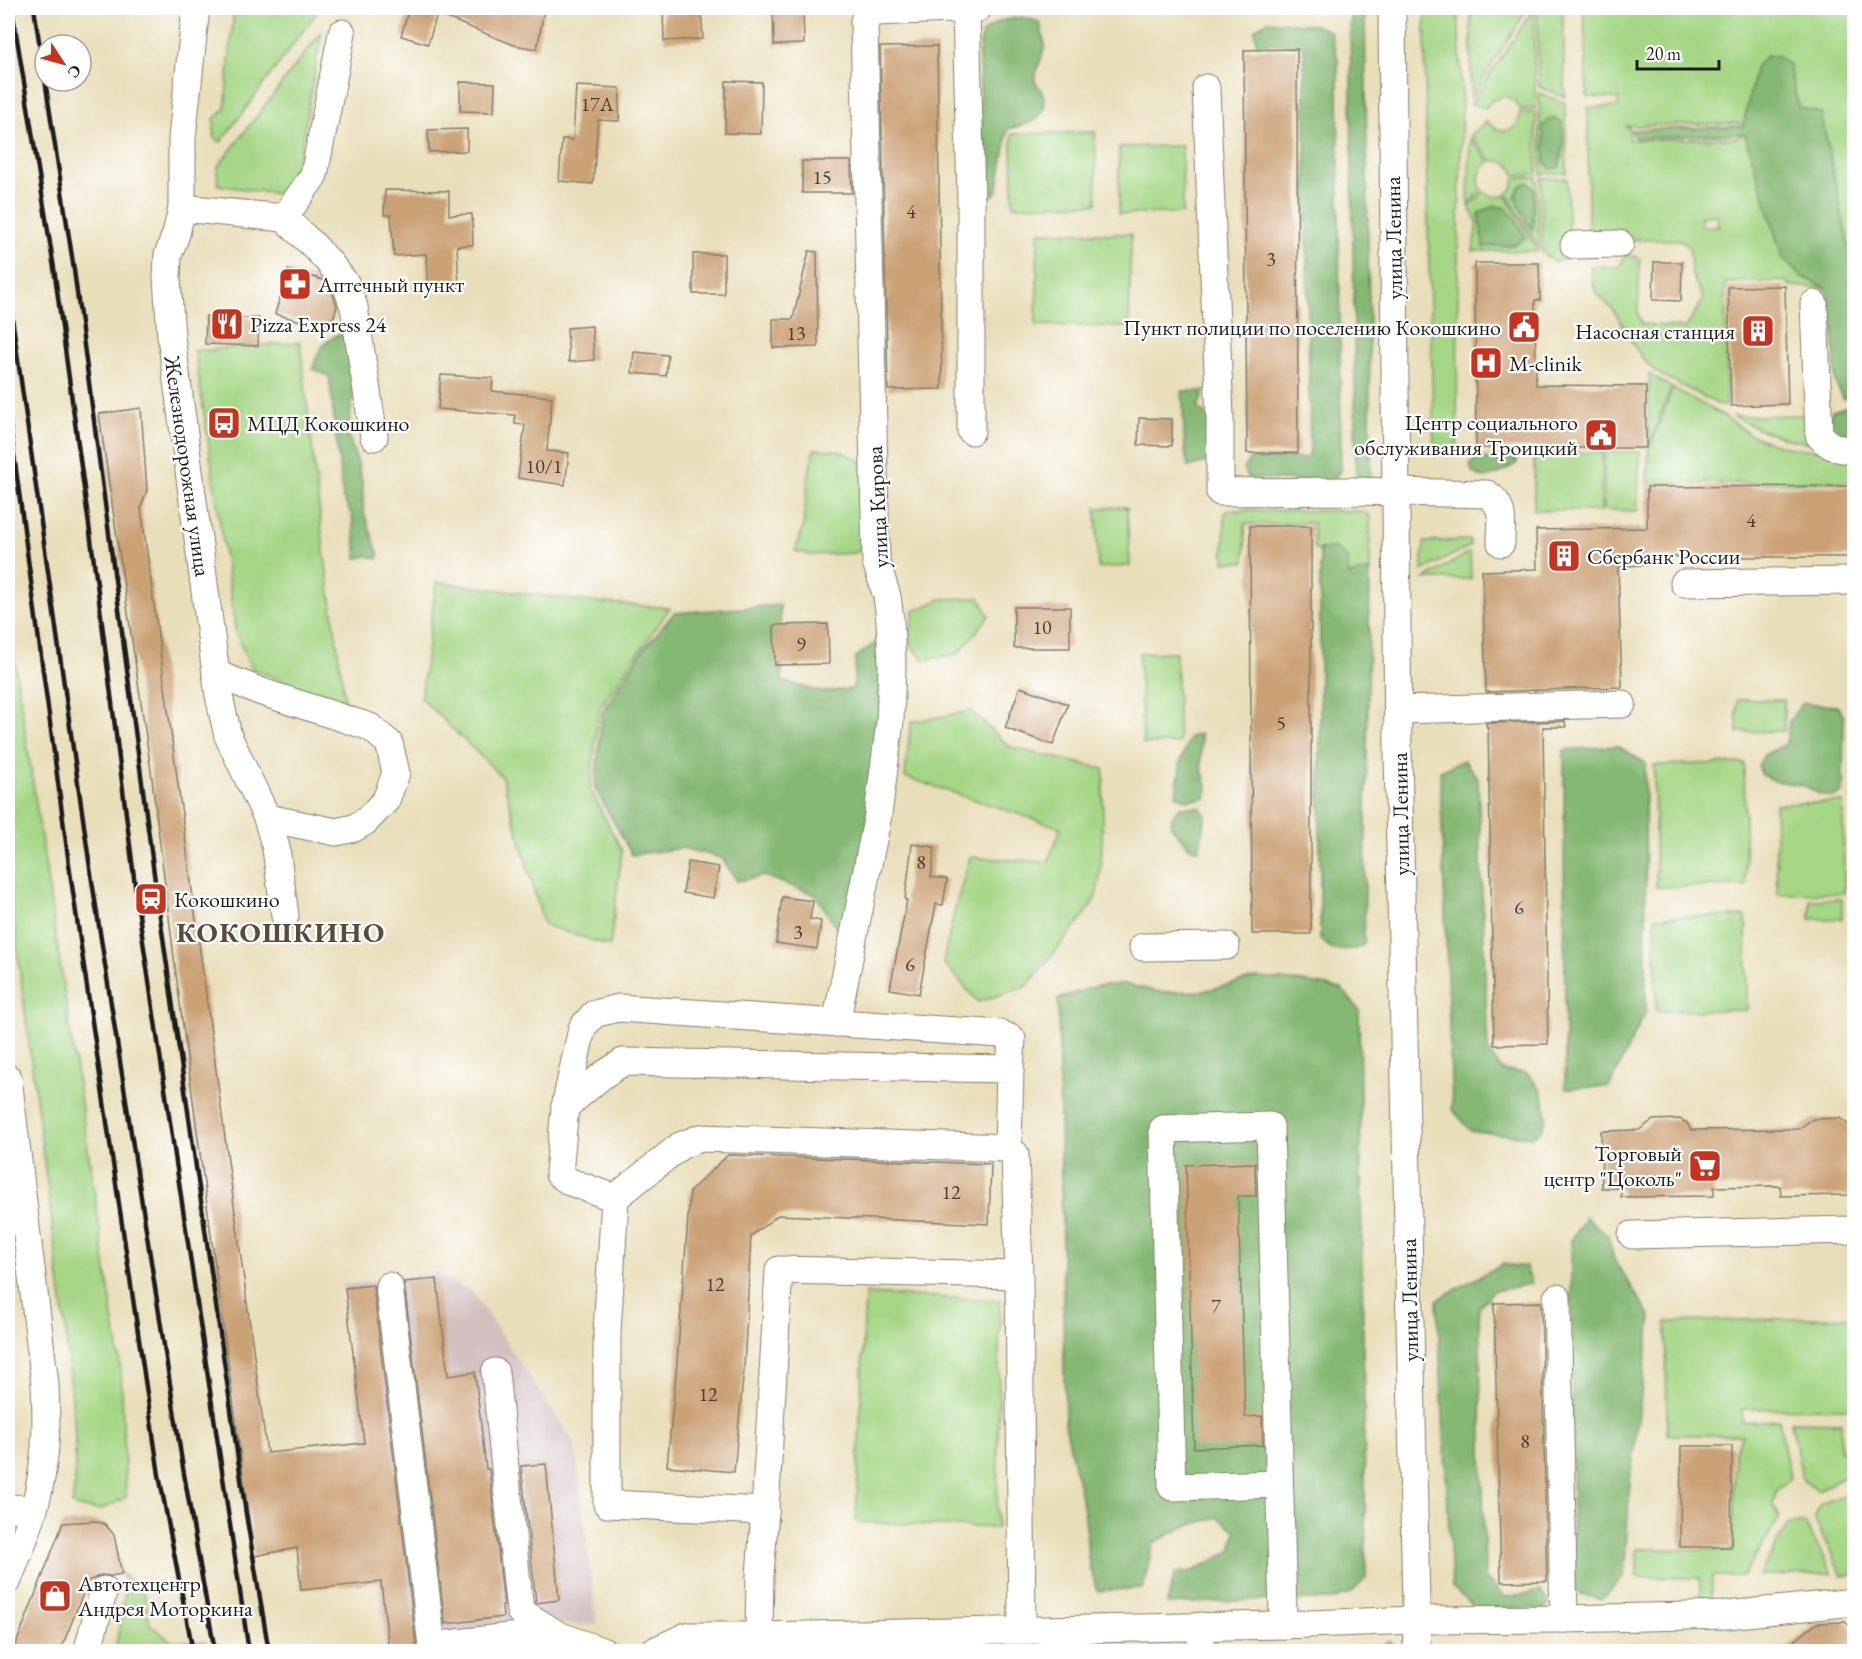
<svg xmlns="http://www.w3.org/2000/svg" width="1862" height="1659" font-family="'EB Garamond',serif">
<rect width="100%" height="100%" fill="#fff"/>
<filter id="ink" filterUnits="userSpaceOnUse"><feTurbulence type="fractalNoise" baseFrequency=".0167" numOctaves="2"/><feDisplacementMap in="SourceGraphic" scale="12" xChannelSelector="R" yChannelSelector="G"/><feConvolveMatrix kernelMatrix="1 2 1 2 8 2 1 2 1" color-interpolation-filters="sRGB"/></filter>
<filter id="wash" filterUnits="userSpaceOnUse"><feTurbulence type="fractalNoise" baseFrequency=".008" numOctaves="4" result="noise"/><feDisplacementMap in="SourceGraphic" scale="24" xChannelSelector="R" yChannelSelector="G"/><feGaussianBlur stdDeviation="1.35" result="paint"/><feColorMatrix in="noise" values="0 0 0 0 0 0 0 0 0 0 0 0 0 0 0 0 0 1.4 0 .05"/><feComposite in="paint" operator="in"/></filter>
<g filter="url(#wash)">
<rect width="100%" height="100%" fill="#e9deba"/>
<polygon fill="#d2bfc0" points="436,1273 473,1293 575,1444 597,1625 533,1625 536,1651 386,1651 343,1285"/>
<g fill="#a5d685" stroke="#607950" stroke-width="1.5" fill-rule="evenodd">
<polygon points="234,8 320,8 221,142 214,138 214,119 225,109"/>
<polygon points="1409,8 1458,8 1462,102 1458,260 1457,450 1434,449 1426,149 1425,12 1409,10"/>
<polygon points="1471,8 1528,8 1471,98"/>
<polygon points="1534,8 1535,109 1520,109 1515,101 1504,96 1491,101 1486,108 1471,104"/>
<polygon points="1537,8 1563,9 1565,97 1539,87"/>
<path d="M1584 8H1854V272L1821 113 1798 107 1789 65 1756 66 1744 123 1624 126 1629 127 1630 140 1737 138 1741 134 1745 133 1783 259 1801 276 1826 288 1791 286 1785 281 1725 283 1727 406 1719 405 1656 372C1637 356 1629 335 1616 314 1610 305 1600 299 1595 289 1592 282 1591 274 1591 266L1619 267 1626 255 1640 258 1638 314 1642 324 1686 328 1703 298 1691 273 1690 248 1681 240 1588 239V107H1618V98L1587 97ZM1717 215 1718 226H1701V216Z"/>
<polygon points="322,31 295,182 284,195 218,185 217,168"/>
<polygon points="1539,93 1565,103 1567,173 1541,174"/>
<path d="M1520 112 1536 113 1537 174 1515 175C1511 163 1503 159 1491 161L1471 135 1487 121C1499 136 1519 134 1520 112Z"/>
<polygon points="1095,132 1097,204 1013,206 1012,134"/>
<path d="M1470 138 1489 162C1479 170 1476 179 1482 190L1468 205Z"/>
<polygon points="1182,146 1183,213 1119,214 1119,147"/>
<polygon points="1537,177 1539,248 1507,194 1513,187 1515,178"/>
<polygon points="1541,178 1567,178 1569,252 1564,259 1554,262 1542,252"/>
<path d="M1484 192C1491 197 1496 198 1505 195L1538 251H1473L1477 222 1469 207Z"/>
<polygon points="1038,232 1131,234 1129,327 1036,325"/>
<polygon points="300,342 324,551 345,700 295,686 252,669 236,634 195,351"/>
<polygon points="1649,374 1671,387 1649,445"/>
<polygon points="1673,388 1720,414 1753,436 1775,444 1792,448 1854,453 1854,482 1647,484 1649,450"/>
<path d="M1811 415 1816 443C1785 442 1759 429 1732 416Z"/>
<path d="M814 449C836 449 847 451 865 464L866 544 856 553 809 555 795 551 803 527 809 473Z"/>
<polygon points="1602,452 1601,511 1534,510 1534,454"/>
<polygon points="1604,452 1640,452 1637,511 1604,510"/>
<polygon points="1127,507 1130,566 1098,568 1096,508"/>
<polygon points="1228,510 1363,511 1369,514 1370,519 1370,571 1359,572 1349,576 1320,549 1320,553 1314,548 1313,523 1245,524 1245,562 1224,562 1225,514"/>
<polygon points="1470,540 1470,546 1422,571 1424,542"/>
<polygon points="1470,552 1471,579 1424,579"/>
<polygon points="436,582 592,602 670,608 599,708 590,789 622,851 610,946 544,925 502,777 421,698"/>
<polygon points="980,598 989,616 958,654 924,660 909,643 914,611 941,599"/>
<path d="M8 617 121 1370 126 1497C102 1511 99 1513 72 1505L75 1479V1432L66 1333 8 878Z"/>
<polygon points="1176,652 1179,743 1143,744 1139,653"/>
<polygon points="1737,700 1784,700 1784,731 1737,732"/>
<polygon points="971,711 1010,747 1104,769 1101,870 1096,897 1086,913 1027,986 978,1002 943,962 955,909 970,857 1048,862 1061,828 905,777 911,722"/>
<polygon points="1744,763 1746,886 1656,887 1654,765"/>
<polygon points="1843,802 1844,893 1777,894 1775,804"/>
<polygon points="1842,899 1842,919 1810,919 1810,900"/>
<polygon points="1746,916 1747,1010 1656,1011 1655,917"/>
<polygon points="865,1294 1000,1300 997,1528 856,1522"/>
<polygon points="1854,1317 1854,1408 1742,1409 1742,1422 1779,1420 1790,1478 1776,1490 1773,1506 1780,1517 1743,1576 1712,1576 1712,1606 1700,1607 1700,1578 1637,1577 1637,1549 1733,1550 1735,1451 1742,1435 1667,1435 1666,1322"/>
<polygon points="1791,1422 1841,1423 1840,1451 1854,1452 1854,1472 1817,1491 1803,1480"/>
<polygon points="1854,1491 1854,1575 1842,1575 1814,1519 1820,1504"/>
<polygon points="1805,1523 1832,1574 1760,1575 1788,1524"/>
<polygon points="122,1574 139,1587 145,1597 150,1624 170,1641 205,1642 206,1651 115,1651 125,1594"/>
</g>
<g fill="#84b772" stroke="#506a47" stroke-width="1.5">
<polygon points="1356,8 1365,8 1371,476 1368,482 1356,480 1350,10"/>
<path d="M1021 17 1040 22 1045 46 1034 80C1037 85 1043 92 1044 98 1048 121 1025 125 1008 129L997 192 989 197 982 191 979 53 982 33 1000 21Z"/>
<polygon points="1268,21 1315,25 1330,31 1338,60 1341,469 1333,481 1276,480 1248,478 1244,469 1249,459 1305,458 1310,453 1304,45 1256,43 1255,29"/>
<polygon points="1766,56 1778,56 1789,65 1798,107 1821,113 1854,272 1854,397 1843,399 1835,381 1834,330 1826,288 1801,276 1783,259 1745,134 1635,138 1631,130 1743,126 1756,66"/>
<polygon points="1552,118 1562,122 1563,145 1559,168 1551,169 1545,163 1543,125"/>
<polygon points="1528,182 1534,189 1533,230 1528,224 1515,197 1519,187"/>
<polygon points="1495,206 1506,208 1515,219 1526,238 1514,245 1483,247 1479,213"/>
<path d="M337 335H346L352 347 353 396 349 424V438L357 461 362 481 364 513 379 555 378 559 368 556 357 558 352 515 343 499 329 376 313 369C316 354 322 343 337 335Z"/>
<polygon points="1182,391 1204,391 1198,408 1209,417 1210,461 1188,467 1185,451"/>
<polygon points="1854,404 1854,446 1832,436 1829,423 1832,411"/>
<polygon points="1475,458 1513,459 1517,460 1517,463 1499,474 1484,478 1473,473 1470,466"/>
<polygon points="1336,548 1347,558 1349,576 1359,572 1370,571 1364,945 1355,949 1333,950 1320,939 1320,549"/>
<polygon points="780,605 782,681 821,692 853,689 856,657 877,642 881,669 882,730 847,944 816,895 764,876 737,881 722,858 682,848 632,855 595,788 602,711 643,650 674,613"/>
<polygon points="1803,703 1837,706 1844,717 1843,792 1834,797 1819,794 1805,786 1771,780 1761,774 1758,765 1764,755 1786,744 1789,721"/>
<polygon points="1197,734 1201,735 1201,766 1207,786 1205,798 1187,800 1176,795 1181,760 1190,737"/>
<polygon points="1618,746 1645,763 1646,1011 1609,1087 1565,1088 1564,750"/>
<polygon points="1464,760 1478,778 1488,1051 1502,1070 1527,1073 1542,1092 1547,1117 1542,1129 1532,1137 1471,1131 1452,1109 1440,771"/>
<polygon points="1180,807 1200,807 1206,816 1199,850 1189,847 1171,826 1172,816"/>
<polygon points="1256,978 1306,982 1342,989 1359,1010 1366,1578 1351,1593 1332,1600 1257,1600 1167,1604 1175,1573 1193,1571 1231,1551 1236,1531 1217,1517 1184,1527 1153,1543 1143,1588 1097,1591 1088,1559 1085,1516 1065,1424 1058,999 1095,986 1124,984 1160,992 1203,991"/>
<polygon points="1586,1217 1608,1236 1614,1260 1651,1317 1630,1482 1624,1577 1601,1599 1573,1593 1571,1241"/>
<polygon points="1502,1264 1526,1267 1532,1284 1493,1291 1479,1307 1485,1578 1506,1597 1541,1591 1550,1603 1544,1609 1474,1607 1452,1587 1437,1300"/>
<polygon points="1389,1641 1399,1648 1399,1651 1374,1651"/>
</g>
<g id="blocks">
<g fill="#caa074">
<polygon points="409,8 525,8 544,11 537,49 514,45 437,14 428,44 401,36"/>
<polygon points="701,8 703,39 664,41 663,9"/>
<polygon points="773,8 803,8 804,44 774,45"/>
<polygon points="937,46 942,389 888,390 880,47"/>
<polygon points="1297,49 1298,453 1247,453 1244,50"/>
<polygon points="726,81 762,82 761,134 725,133"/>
<polygon points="460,82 495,83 494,112 460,111"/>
<polygon points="576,86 620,88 619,121 598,120 593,184 559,181 562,139 573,140"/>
<polygon points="467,129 467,151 429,152 428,130"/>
<polygon points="802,161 851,161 852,193 802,193"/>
<polygon points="385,190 449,191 449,215 472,214 473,245 457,246 459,288 428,290 426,254 394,256 391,215 384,215"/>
<polygon points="809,251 817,252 818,347 773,348 773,319 793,319"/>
<rect x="693" y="254" width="31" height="40"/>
<polygon points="1654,262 1682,262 1681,301 1653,300"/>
<polygon points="1475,263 1539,263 1540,300 1535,300 1536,385 1646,386 1646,448 1476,448"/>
<polygon points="288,270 323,280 332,292 337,306 330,329 275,314"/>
<polygon points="1785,286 1788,404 1731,406 1728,287"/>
<polygon points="223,309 235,310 241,318 259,318 258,346 205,344 206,316 218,316"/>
<polygon points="592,326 594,360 569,362 567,328"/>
<polygon points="634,352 668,355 666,376 632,373"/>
<polygon points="441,375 493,378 492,391 552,397 547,451 569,453 565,485 518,478 525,425 515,424 515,415 438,409"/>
<polygon points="141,408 147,490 141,507 267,1453 364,1443 345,1288 373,1285 417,1652 389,1652 381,1582 301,1590 297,1548 254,1556 176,974 151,771 99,414"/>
<polygon points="1139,418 1172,419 1172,446 1138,445"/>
<polygon points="1854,486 1854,557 1648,557 1648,565 1618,566 1622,687 1486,692 1482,571 1537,569 1536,530 1647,528 1647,487"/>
<polygon points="1250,526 1311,526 1311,934 1252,934"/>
<rect x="1014" y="607" width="56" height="41"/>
<polygon points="828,624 829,664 775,665 774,625"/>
<polygon points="1020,687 1068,704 1053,745 1005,728"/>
<polygon points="1565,721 1566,727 1543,727 1548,1044 1494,1045 1488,728 1487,728 1486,723"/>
<polygon points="912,844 935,847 931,877 947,879 943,905 936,904 919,994 890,989 907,900 905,900"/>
<polygon points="688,862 719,867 713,898 683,893"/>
<polygon points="782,897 813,901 810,919 821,921 817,949 776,943"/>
<polygon points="1840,1118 1854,1129 1854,1195 1781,1196 1780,1186 1714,1187 1714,1196 1621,1197 1621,1188 1602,1188 1601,1131 1639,1130 1653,1120 1680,1119 1687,1123 1691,1130 1798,1129 1813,1119"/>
<polygon points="728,1155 991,1164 989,1224 778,1215 751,1236 744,1369 734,1472 667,1466 677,1363 690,1191"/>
<polygon points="1255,1163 1256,1196 1238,1196 1245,1417 1262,1416 1263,1445 1194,1448 1186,1165"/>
<polygon points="437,1279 448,1376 475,1372 486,1469 489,1469 504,1606 502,1606 503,1617 445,1624 404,1282"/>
<polygon points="1541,1302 1547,1581 1501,1582 1494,1303"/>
<polygon points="1681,1446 1732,1446 1731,1547 1680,1547"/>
<polygon points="546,1464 559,1600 536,1603 521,1466"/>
<polygon points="94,1521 105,1524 114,1535 122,1574 111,1576 101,1575 88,1581 60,1652 13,1652 63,1523"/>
<polygon points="1845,1622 1854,1630 1854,1652 1781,1652 1817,1623"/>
</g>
</g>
</g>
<g filter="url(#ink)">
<use href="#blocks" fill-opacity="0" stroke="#827d6b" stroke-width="1.5"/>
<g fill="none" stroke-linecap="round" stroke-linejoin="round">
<g stroke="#827d6b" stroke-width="29">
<g id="minor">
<polyline points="196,8 182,138 182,208 176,234 168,255 167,278 171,336 219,696 228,736 267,818 276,848 285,916"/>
<polyline points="1392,8 1398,752 1417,1652"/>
<polyline points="966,9 971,200 971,431"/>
<path d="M1206 88 1220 417V492L1352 491 1487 494C1506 506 1501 523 1501 543"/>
<polyline points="182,208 284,218 312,244 328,261 346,284 354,307 374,437"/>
<polyline points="284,218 314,175 342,33"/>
<polyline points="1574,245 1620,244"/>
<path d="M1814 304 1819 435C1829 447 1839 450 1854 450"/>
<polyline points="1684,583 1854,581"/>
<polyline points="216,674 262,692 370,727 389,743 396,773 386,800 366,821 354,828 336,832 267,818"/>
<polyline points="1398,710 1622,704"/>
<polyline points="1143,947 1226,946"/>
<polyline points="836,1023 878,815 890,722 892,664 890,620 887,596 876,562 864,21 869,16 877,12 978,8"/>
<path d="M8 1078 45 1384C46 1411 47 1437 43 1464 39 1504 23 1542 8 1580"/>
<polyline points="565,1107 582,1028 594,1014 618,1008 1001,1034 1012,1039 1010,1069"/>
<polyline points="615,1198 570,1182 559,1174 565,1107 603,1075 623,1062 1010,1069 1008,1148"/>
<polyline points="1632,1235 1854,1230"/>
<polyline points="1019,1275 779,1270 765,1511 607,1504 607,1333 615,1198 680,1146 700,1138 1008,1148 1015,1154 1019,1275 1022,1630"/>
<polyline points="389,1286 432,1646 509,1637 558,1635 604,1652"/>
<polyline points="495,1372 520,1611 558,1635"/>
<polyline points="1279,1484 1172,1487 1163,1129 1270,1126 1283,1613 1282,1625"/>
<polyline points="8,1508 34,1509"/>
<polyline points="1564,1619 1727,1615 1854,1602"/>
<polyline points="1201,1626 1201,1652"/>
<polyline points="759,1636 760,1575 765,1511"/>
<polyline points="87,1652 104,1590"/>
<polyline points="652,1652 687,1636"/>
<polyline points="684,1652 687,1636 759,1636 1282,1625 1416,1620 1564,1619 1557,1298"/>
</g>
</g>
<use href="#minor" stroke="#fff" stroke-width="27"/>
<g stroke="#1c1c1c" stroke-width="4.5">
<polyline points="12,8 54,268 97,584 137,901 249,1652"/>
<polyline points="34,8 74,270 157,896 246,1514 269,1652"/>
<polyline points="8,289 90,868 183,1468 215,1652"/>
<polyline points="8,410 70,872 159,1475 193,1652"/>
</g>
</g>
</g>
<defs>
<g id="pharmacy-square" transform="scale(1.725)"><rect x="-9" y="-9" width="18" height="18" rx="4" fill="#c8321e" stroke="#fff"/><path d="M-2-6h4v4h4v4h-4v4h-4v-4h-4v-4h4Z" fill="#fff"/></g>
<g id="restaurant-square" transform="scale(1.725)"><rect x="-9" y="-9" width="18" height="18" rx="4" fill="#c8321e" stroke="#fff"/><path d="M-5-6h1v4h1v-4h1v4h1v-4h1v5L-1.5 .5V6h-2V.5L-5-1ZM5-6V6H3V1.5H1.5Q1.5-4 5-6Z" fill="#fff"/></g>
<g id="civic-square" transform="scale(1.725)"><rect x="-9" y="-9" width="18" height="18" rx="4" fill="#c8321e" stroke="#fff"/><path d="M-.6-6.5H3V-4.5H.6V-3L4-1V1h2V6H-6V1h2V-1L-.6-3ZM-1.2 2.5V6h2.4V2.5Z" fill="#fff"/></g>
<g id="building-square" transform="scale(1.725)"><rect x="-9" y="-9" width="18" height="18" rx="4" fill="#c8321e" stroke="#fff"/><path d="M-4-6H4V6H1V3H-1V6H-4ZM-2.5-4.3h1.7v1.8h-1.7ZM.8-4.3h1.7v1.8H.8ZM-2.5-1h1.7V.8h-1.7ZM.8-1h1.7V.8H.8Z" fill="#fff"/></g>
<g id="hospital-square" transform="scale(1.725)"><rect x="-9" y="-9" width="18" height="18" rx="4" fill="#c8321e" stroke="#fff"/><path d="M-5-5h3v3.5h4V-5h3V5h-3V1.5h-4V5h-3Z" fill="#fff"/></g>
<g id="bus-square" transform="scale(1.725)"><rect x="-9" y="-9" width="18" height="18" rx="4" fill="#c8321e" stroke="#fff"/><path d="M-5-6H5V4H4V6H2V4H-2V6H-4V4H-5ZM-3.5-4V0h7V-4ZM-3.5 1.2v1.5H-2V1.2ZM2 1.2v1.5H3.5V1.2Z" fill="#fff"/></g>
<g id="station-square" transform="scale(1.725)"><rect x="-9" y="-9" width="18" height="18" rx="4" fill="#c8321e" stroke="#fff"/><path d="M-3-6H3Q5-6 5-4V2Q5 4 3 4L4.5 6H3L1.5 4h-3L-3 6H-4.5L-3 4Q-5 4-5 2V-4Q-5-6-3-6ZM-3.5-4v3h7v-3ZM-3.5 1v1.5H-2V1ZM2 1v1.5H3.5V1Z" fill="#fff"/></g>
<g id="supermarket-square" transform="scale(1.725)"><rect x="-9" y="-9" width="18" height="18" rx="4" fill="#c8321e" stroke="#fff"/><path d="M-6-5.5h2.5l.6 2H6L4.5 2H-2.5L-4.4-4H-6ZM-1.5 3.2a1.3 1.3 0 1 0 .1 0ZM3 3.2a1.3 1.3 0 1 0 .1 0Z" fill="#fff"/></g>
<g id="shop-square" transform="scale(1.725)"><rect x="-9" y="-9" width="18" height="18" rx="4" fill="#c8321e" stroke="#fff"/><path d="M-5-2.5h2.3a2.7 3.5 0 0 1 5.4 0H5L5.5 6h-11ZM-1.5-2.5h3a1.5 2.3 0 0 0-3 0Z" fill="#fff"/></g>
</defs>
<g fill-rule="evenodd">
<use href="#pharmacy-square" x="295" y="284"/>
<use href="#restaurant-square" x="227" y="324"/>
<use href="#civic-square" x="1524" y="327"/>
<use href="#building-square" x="1758" y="331"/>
<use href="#hospital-square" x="1486" y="363"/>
<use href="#bus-square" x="224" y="423"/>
<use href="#civic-square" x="1601" y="435"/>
<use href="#building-square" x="1564" y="556"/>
<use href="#station-square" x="151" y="899"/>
<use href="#supermarket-square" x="1705" y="1166"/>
<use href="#shop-square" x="55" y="1596"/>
</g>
<g text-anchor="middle" stroke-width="4.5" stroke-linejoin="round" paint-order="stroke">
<g font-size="20" fill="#483d32">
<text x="597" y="111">17А</text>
<text x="822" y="184">15</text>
<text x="911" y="218">4</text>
<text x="1271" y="266">3</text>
<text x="796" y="340">13</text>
<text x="544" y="473">10/1</text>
<text x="1751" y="527">4</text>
<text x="1042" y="634">10</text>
<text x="801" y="651">9</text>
<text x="1281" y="730">5</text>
<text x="921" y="869">8</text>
<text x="1519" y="914">6</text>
<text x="798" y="939">3</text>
<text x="910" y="971">6</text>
<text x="951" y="1199">12</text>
<text x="715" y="1291">12</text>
<text x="1216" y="1313">7</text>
<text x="708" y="1401">12</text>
<text x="1525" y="1448">8</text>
</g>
<g font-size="22" fill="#1c1c1c" stroke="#fff">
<text transform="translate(1393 238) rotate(-91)" y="8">улица Ленина</text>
<text transform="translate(188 466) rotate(82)" y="8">Железнодорожная улица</text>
<text transform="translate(877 507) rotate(-93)" y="8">улица Кирова</text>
<text transform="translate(1400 814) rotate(-91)" y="8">улица Ленина</text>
<text transform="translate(1409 1300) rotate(-91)" y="8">улица Ленина</text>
</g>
<g font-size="22" fill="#1c1c1c" stroke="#fff" text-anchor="start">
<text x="318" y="292">Аптечный пункт</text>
<text x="250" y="332">Pizza Express 24</text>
<text x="1501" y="335" text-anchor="end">Пункт полиции по поселению Кокошкино</text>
<text x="1735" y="339" text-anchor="end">Насосная станция</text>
<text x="1509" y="371">M-clinik</text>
<text x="1578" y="430" text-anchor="end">Центр социального<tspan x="1578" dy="25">обслуживания Троицкий</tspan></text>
<text x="247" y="431">МЦД Кокошкино</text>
<text x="1587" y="564">Сбербанк России</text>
<text x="174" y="907">Кокошкино</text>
<text x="1682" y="1161" text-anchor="end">Торговый<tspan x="1682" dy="25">центр "Цоколь"</tspan></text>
<text x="78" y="1591">Автотехцентр<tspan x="78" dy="25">Андрея Моторкина</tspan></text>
</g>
<g font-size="28" font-weight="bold" letter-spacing="1.5" fill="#594a3b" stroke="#fff">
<text x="281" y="942">КОКОШКИНО</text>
</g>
</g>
<rect width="1862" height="1659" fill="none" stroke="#fff" stroke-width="30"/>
<g transform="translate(63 63) rotate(126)"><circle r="28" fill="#ffffff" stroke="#a4a4a4" stroke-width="1.5"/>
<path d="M0-4.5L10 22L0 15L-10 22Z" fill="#c8321e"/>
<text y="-9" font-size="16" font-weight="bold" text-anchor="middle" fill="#1c1c1c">С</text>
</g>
<path d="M1637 60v9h82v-9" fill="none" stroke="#1c1c1c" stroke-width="3"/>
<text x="1646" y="60" font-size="18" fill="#1c1c1c" stroke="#ffffff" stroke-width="4.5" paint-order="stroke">20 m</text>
</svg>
